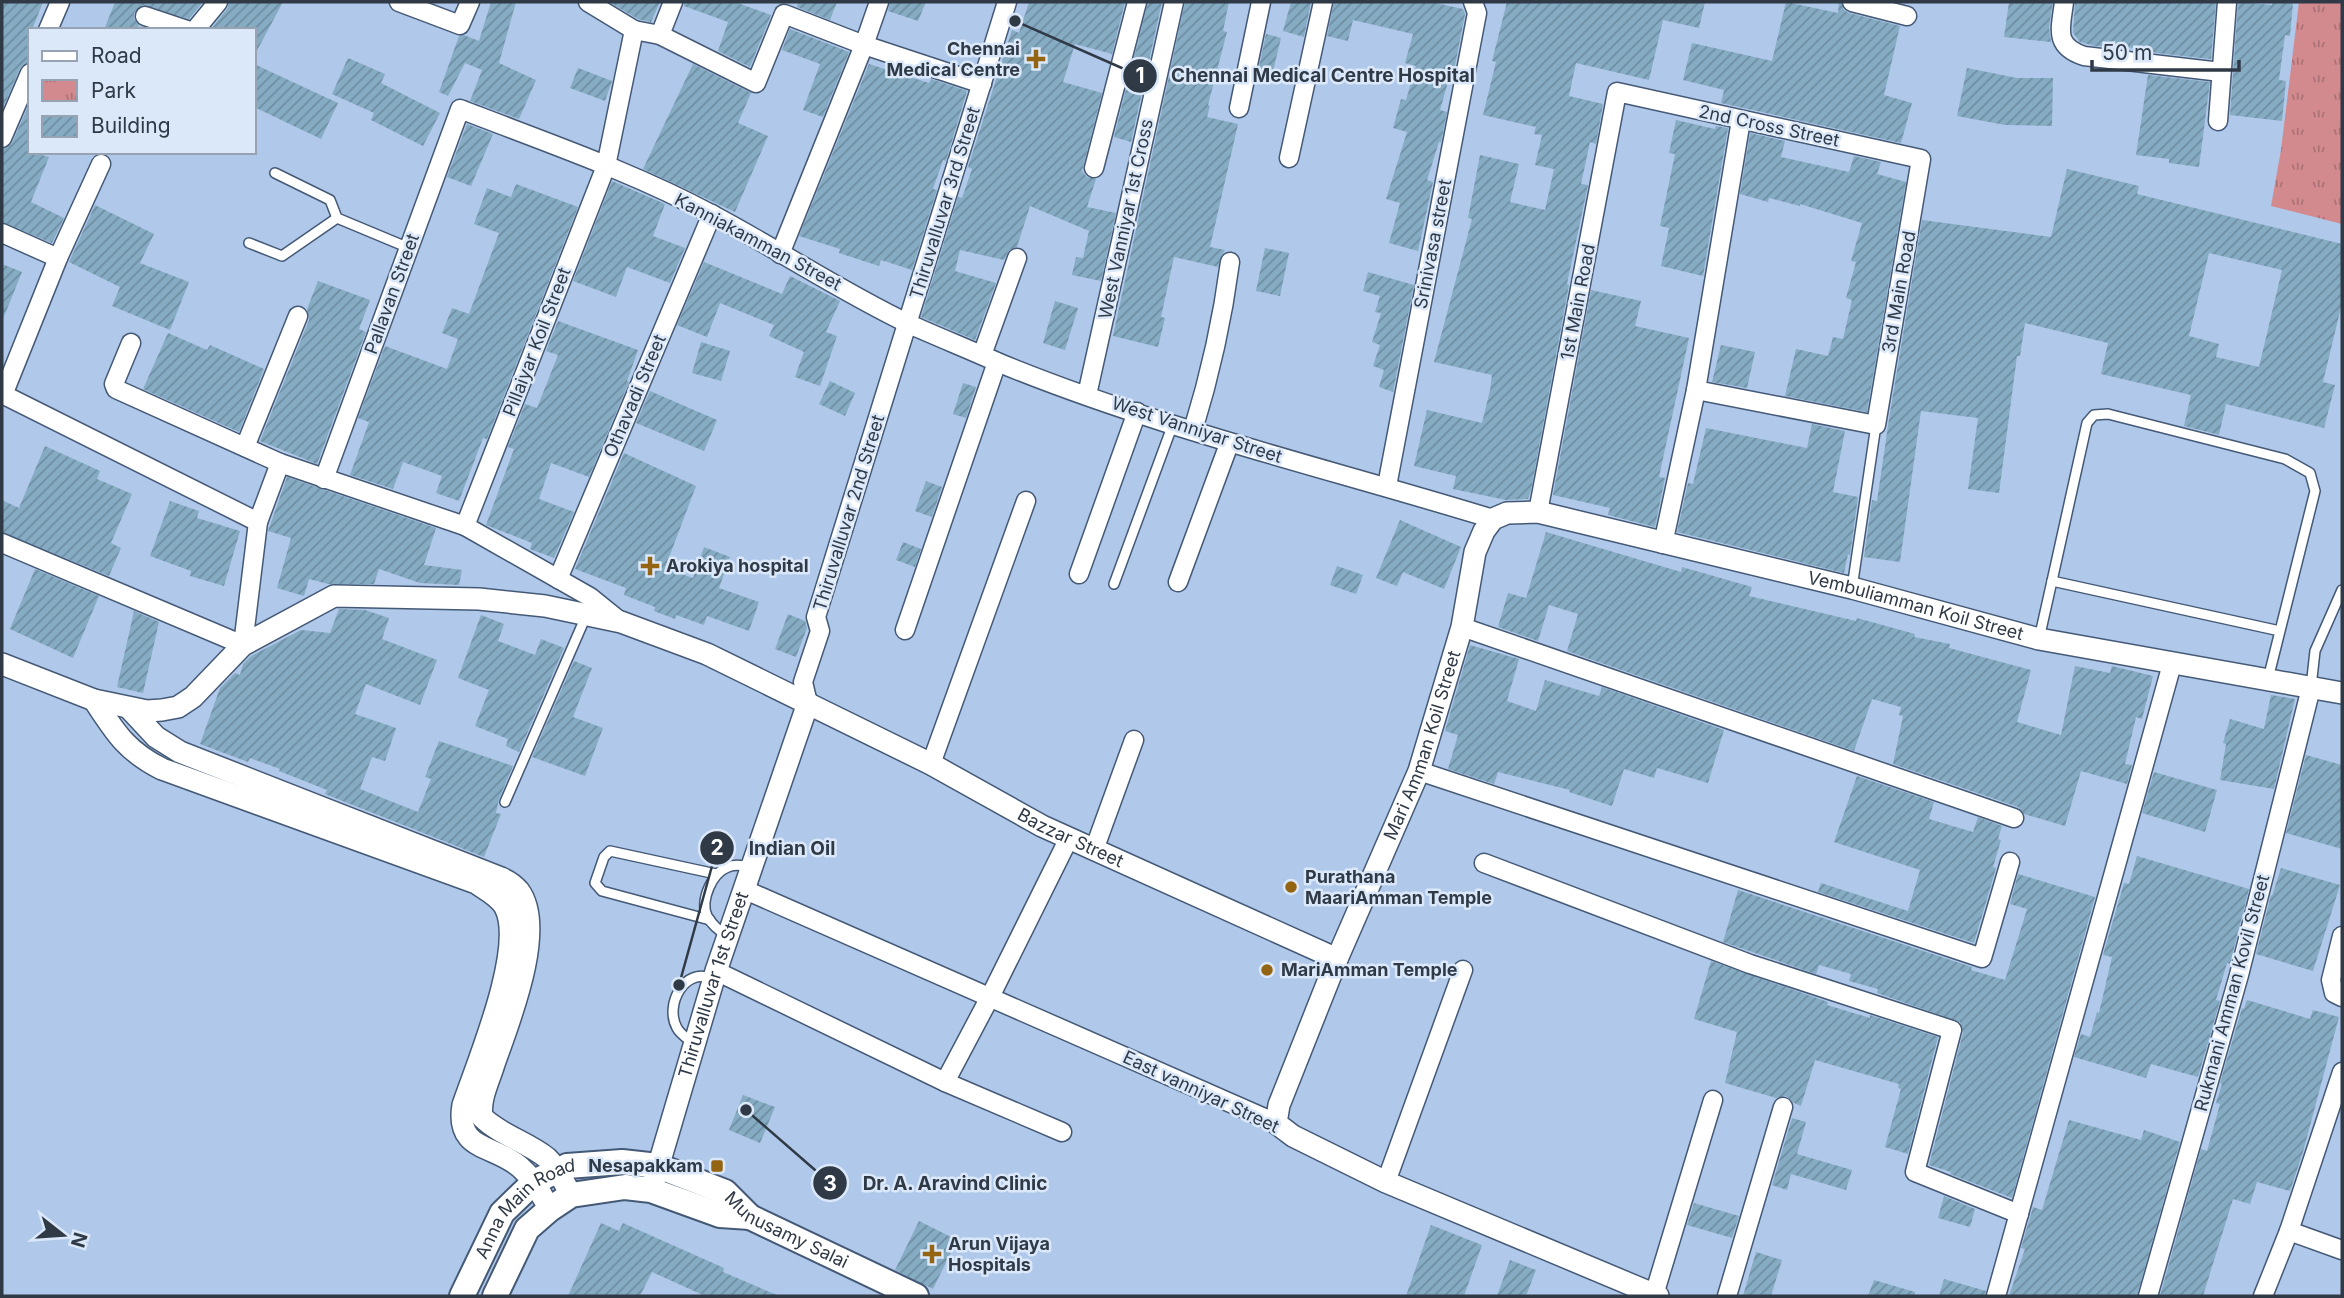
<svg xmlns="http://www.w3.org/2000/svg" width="2344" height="1298" font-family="Inter,sans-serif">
<defs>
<pattern id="park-tufts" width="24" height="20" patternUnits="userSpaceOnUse" patternTransform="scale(1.75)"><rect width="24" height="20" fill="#d28a8e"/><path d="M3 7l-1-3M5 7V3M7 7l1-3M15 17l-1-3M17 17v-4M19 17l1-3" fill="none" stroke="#ab7276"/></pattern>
<pattern id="building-hatch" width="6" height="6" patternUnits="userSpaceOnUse" patternTransform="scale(1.75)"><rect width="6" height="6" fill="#86acc4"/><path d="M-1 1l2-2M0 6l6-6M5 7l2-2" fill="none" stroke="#6e8da1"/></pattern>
</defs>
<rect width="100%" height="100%" fill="#b0c8e9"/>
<polygon fill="url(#park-tufts)" points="2299,2 2342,2 2342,224 2271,206 2281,150"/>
<g fill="url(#building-hatch)" fill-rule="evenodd">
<polygon points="2,2 43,2 32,30 30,30 30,62 24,64 20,68 2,110"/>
<polygon points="115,2 203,2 189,19 142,5 134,13 134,19 139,25 137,30 104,30"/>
<polygon points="229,2 283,2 254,56 254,30 211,29 227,9"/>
<polygon points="491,2 516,2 499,63 536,80 519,119 470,101 482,70 465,63 448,96 439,92 459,36 464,35 479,41"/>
<polygon points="609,2 660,2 651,22 638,19"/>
<polygon points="684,2 735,2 771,15 750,67 718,51 728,22 684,6"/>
<polygon points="798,2 837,2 830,20 797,7"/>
<polygon points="890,2 926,2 918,21 888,11"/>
<polygon points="1029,2 1125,2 1112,54 1075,44 1063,82 1102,93 1082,171 1087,177 1096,179 1087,207 1116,213 1101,281 1072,275 1076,257 1083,258 1089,231 1030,206 1017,247 1009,250 1004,260 960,250 955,271 996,283 975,340 921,317 958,197 962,198 972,169 968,167 1012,30 1019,33"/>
<polygon points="1148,2 1162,2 1131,142 1114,137"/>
<polygon points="1185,2 1229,2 1223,31 1227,32 1208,105 1210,106 1207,117 1238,124 1210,247 1225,250 1224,252 1221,256 1218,267 1174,257 1161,317 1165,318 1158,347 1113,336"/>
<polygon points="1291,2 1311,2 1304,37 1283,31"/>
<polygon points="1334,2 1431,2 1463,9 1465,14 1453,76 1450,75 1440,110 1447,112 1441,142 1439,142 1427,180 1433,182 1418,251 1389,243 1400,203 1386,199 1407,132 1393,128 1401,99 1406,100 1416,66 1405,63 1413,34 1353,20 1348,41 1327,36"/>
<polygon points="1507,2 1705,2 1699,28 1663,20 1649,80 1576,63 1569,96 1603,104 1596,144 1590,142 1581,184 1588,185 1567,284 1569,285 1531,490 1528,499 1506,500 1453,489 1456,476 1414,466 1427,410 1482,423 1490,390 1492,375 1434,362 1472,219 1468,218 1480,155 1519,164 1510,202 1545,210 1554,169 1535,165 1542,135 1534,134 1536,127 1483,115 1496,62 1492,61"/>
<polygon points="1786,2 1838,13 1839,2 1841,2 1844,10 1849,13 1900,26 1884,95 1912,103 1901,143 1721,103 1724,90 1683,80 1692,43 1772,61"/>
<polygon points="2009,2 2053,2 2049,27 2051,42 2004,37"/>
<polygon points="2075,2 2216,2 2211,59 2139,51 2140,48 2095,46 2080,42 2073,33"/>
<polygon points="2238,2 2272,5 2272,2 2293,3 2290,36 2285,35 2279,80 2286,81 2282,121 2230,115"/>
<polygon points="790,29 849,52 823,117 803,110 820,64 782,50"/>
<polygon points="1266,34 1281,38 1270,84 1256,81"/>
<polygon points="348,58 385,74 381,83 440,113 423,146 371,120 374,113 332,94"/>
<polygon points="254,64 338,103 321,139 254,107"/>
<polygon points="693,64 751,93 738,123 768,136 735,212 643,169"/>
<polygon points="869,64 929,83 931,79 967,91 946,161 943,160 933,189 937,190 912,270 881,260 879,266 839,253 840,249 799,236"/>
<polygon points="578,68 612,81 605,101 570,88"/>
<polygon points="1967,68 2017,78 2053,78 2052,126 2005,125 1957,116"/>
<polygon points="2148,75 2210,82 2199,167 2169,163 2169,159 2136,155"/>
<polygon points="30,102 30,152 49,157 31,202 64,218 52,243 2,222 2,149 8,147 12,143"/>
<polygon points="1676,120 1715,129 1716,126 1728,128 1703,276 1661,266 1669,228 1660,226 1675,154 1669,153"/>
<polygon points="467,124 493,134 471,186 447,177"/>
<polygon points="1750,133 1785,141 1781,157 1849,172 1854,156 1881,162 1877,174 1906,182 1867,412 1785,396 1796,349 1828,356 1833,337 1843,339 1852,300 1846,298 1856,262 1851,261 1862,223 1800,204 1800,206 1769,198 1768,202 1740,194"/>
<path d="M2067 169 2139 186 2137 194 2342 244V303L2323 382 2335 385 2324 428 2226 404 2219 435 2184 426 2191 395 2101 374 2108 343 2025 323 2020 356H2017L1999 493 1968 489 1978 418 1921 411 1900 562 1864 557 1872 500 1877 501 1889 419 1922 220 2051 237ZM2209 253 2282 270 2259 367 2216 357 2219 344 2189 336Z"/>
<polygon points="612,181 665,204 653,236 685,248 670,283 627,267 616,297 573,281"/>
<polygon points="516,184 578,207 487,439 483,438 459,501 436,493 442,476 403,462 393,489 350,475 369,422 358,418 385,346 447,369 458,339 442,333 452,308 469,314 499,233 474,224 487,188 511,197"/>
<polygon points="95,205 154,234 140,263 189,282 170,330 112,306 120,287 69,262"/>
<polygon points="1265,248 1289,253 1280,296 1256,291"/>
<polygon points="704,262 782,294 790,276 840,301 826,332 837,336 820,386 795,377 804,352 769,336 774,325 720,303 707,337 677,325"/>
<polygon points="2,264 22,272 3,319 2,319"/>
<polygon points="1368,272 1414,285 1393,392 1379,387 1384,370 1373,366 1380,345 1372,342 1381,313 1375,312 1380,296 1363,291"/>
<polygon points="318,281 370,300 359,329 366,332 317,464 260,441 309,320 307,309"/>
<polygon points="1591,290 1641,301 1635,326 1689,338 1659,477 1665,478 1655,527 1608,515 1610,508 1553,495"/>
<polygon points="1055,301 1078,308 1065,350 1043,343"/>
<polygon points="558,321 638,350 627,381 629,382 589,477 551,463 539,499 574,512 554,558 530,549 532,543 486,525 514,449 508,447 525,404 537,408 558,355 546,351"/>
<polygon points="168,333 207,350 210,345 264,369 239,432 143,389"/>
<polygon points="701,342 730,351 721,381 692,373"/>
<polygon points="1721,345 1755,352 1747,388 1712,382"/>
<polygon points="830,381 855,393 845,416 819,404"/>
<polygon points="963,383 976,387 966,418 953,414"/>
<polygon points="650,391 717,420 704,451 636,423"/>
<polygon points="1812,424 1845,431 1833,492 1858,497 1850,555 1848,554 1844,573 1677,532 1688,483 1693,484 1706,428 1807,448"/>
<polygon points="45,446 100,471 97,479 132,494 111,543 121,548 109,576 2,532 2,500 19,508"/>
<polygon points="624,453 696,486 665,568 693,578 704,547 730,557 719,588 759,602 749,631 707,616 704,625 676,615 675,619 654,611 655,607 624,595 626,588 575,569"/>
<polygon points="287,477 436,528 424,565 462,570 459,585 420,583 379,569 374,584 328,584 309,579 304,596 277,588 291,538 268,531"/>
<polygon points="926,481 942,487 932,517 915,511"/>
<polygon points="170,501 199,511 197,518 240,531 224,586 190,576 191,571 150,556"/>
<polygon points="1400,520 1461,547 1444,589 1403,572 1397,586 1376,578"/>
<polygon points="1546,532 1681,572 1682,567 1752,587 1749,596 1856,621 1857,618 1915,634 1914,637 1950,644 1949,648 2031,670 2017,722 2061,735 2075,666 2110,673 2112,666 2153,676 2142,719 2136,717 2125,764 2132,765 2127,784 2081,771 2065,826 2024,814 2018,807 1893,764 1903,716 1899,715 1901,707 1872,699 1854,751 1567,651 1578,614 1549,605 1538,641 1498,627 1508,593 1526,598"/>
<polygon points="903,542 921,549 915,567 896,560"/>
<polygon points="1337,566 1363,575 1356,594 1330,585"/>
<polygon points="35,569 99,596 73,658 10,629"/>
<polygon points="339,609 365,610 389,618 382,639 437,660 420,705 366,684 355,714 396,728 385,761 372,757 360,789 418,812 431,779 425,777 439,741 513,766 499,799 496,813 501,814 484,857 325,794 327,790 279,771 280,769 250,758 248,762 200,744 220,688 235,673 240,675 243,664 251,656 301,630 330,633"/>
<polygon points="134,611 159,622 143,693 117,687"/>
<polygon points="788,614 805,621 807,628 796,657 775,649"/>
<polygon points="481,615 504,624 498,641 535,655 541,639 564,648 519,752 506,746 508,739 475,726 489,690 458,678"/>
<polygon points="1470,645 1519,659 1507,701 1536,711 1545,680 1599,696 1602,687 1724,730 1708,783 1657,768 1654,778 1624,769 1612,806 1569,792 1570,790 1498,772 1494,784 1448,769 1458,735 1445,731"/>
<polygon points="574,661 592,668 573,717 603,728 585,776 532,757"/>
<polygon points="2271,695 2295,699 2274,789 2220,780 2226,744 2223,743 2230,719 2264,729"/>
<polygon points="2306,755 2342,765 2342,849 2286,833"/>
<polygon points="2154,772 2217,790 2205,832 2142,813"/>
<polygon points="1857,776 1934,802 1929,819 1973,832 1978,817 2002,826 1998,839 2001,840 1993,867 1996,868 1974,943 1818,892 1821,883 1908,911 1920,870 1834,842"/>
<polygon points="2137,856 2249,889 2230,964 2227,963 2216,1000 2220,1001 2198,1077 2151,1064 2146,1078 2074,1057 2081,1034 2090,1037 2097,1012 2099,1013 2112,957 2103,955 2124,883 2129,884"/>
<polygon points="2281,868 2340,885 2313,971 2256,954 2271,895 2272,896"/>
<polygon points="2018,874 2095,897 2012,1198 1950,1174 1951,1172 1929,1165 1963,1033 1960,1022 1877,993 1878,989 1849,981 1851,974 1819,965 1816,974 1723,942 1738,890 1972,967 1971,970 2005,980 2027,909 2010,904"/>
<polygon points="1711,961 1828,1002 1827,1005 1870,1018 1870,1015 1938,1037 1908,1154 1885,1147 1901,1089 1898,1088 1899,1084 1815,1060 1801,1106 1794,1103 1786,1096 1776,1098 1725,1083 1737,1032 1694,1019"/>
<polygon points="2247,1000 2310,1019 2313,1010 2339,1017 2303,1152 2290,1191 2257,1182 2250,1204 2233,1199 2203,1296 2160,1296 2201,1149 2207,1151 2220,1104 2216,1103 2222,1084 2220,1083 2242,1008 2244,1009"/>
<polygon points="743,1095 775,1107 760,1143 729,1130"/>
<polygon points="1792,1118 1806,1122 1797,1154 1852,1170 1846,1190 1791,1174 1787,1190 1772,1185"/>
<polygon points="2069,1120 2141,1140 2144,1130 2180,1142 2137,1296 2009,1296 2025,1249 2021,1248 2033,1207 2042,1210"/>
<polygon points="1944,1196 1975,1209 1970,1227 1938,1218"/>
<polygon points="1694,1203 1739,1216 1732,1238 1687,1225"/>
<polygon points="919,1221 957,1240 933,1289 895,1270"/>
<polygon points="601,1223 619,1231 623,1223 724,1268 723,1272 779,1296 705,1296 652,1272 640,1296 568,1296"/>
<polygon points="1431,1225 1482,1245 1464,1296 1406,1296"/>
<polygon points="1756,1252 1782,1260 1771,1296 1743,1296"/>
<polygon points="1510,1260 1536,1270 1526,1296 1497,1296"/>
<polygon points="1944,1279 1986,1291 1985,1296 1939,1296"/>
<polygon points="1874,1280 1915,1292 1915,1296 1868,1296"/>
</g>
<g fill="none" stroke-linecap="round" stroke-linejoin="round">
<g stroke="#445976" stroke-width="12">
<g id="service">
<polyline points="275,173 330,200 337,218 409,248"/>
<polyline points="249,243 282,256 337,218"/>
<polyline points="1114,584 1173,424"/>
<polyline points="1852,588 1876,425"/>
<polyline points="2039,639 2052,581"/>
<polyline points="2268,679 2315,491 2310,473 2285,459 2108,414 2094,415 2087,423 2052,581 2280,631"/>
<polyline points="2311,687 2315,651 2342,590"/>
<polyline points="505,802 586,616"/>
<polyline points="710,920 602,891 595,883 604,857 610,851 716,874"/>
<path d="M728 936C719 931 712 925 707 916 700 900 712 873 728 867 735 864 742 865 750 867"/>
<path d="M693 1043C688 1039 680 1034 677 1028 664 1005 685 966 712 979"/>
</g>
</g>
<g stroke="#445976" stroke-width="21">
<g id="minor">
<polyline points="399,2 460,25 470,2"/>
<polyline points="588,2 634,30 606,166 465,526 590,597 621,622"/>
<polyline points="1852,2 1907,16"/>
<path d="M2064 2C2061 28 2053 46 2084 56L2221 72"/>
<polyline points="145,16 187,30"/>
<polyline points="48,30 60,2"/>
<polyline points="195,30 218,2"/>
<polyline points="634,30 660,35 756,83 784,14 864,45 982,84"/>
<polyline points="660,35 673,2"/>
<polyline points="1239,108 1261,2"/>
<polyline points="2218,121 2227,2"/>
<polyline points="2,138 30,73"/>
<polyline points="1289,158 1323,2"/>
<polyline points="1094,168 1137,2"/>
<polyline points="2,233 58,258 3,395"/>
<polyline points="780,254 864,45 879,2"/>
<polyline points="58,258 101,164"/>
<polyline points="131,343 114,384 116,389 280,463"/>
<polyline points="982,355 1017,258"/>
<polyline points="2,394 258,522"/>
<polyline points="1087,395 1174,2"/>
<path d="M1193 430C1211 372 1222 323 1230 262"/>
<polyline points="245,447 298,316"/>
<path d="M324 479 460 109C545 142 633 172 713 215 779 250 842 292 909 324 938 337 968 349 997 362 1157 428 1327 468 1493 519"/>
<polyline points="1387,486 1477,13 1473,2"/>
<polyline points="1538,512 1617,92 1921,159 1876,425 1696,390"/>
<polyline points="2,543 243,645 258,522 280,463 465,526"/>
<polyline points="1663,544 1696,390 1741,120"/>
<polyline points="1079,574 1137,412"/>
<polyline points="558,579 712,214"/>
<polyline points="1178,582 1229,444"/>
<polyline points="1462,627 2014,818"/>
<polyline points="905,630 997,362"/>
<polyline points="808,703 803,682 820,631 816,617 1007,2"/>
<polyline points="931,764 1026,501"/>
<polyline points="1419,771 1982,958 2010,862"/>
<polyline points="1094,850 1134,740"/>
<polyline points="1484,863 1750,964 1952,1030 1915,1172 2019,1214"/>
<polyline points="743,889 1276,1123"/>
<polyline points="2342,936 2331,980 2334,993 2342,997"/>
<polyline points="716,971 945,1082"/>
<polyline points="1062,1132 945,1082 990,997 1069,838"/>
<polyline points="1386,1182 1463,970"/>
<polyline points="2289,1231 2342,1250"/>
<polyline points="1654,1295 1713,1100"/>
<polyline points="1727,1296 1783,1107"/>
<polyline points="1996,1296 2172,664"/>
<polyline points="2148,1296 2239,975 2311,688"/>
<polyline points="2263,1296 2289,1231 2342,1072"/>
</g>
</g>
<g stroke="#445976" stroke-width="24">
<g id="tertiary">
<path id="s1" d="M2 664 94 700 147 711 162 710 178 707 193 697 243 645 334 596 479 599 545 606 621 622 707 654 931 764 1042 826 1337 959"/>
<path d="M94 700C115 732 126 751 162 769L476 883C486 890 499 896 505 907 526 948 478 1061 463 1105 455 1152 495 1144 521 1168 534 1179 541 1195 550 1209"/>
<path d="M129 708 156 737 180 752 501 878C508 881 514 885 519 891 547 929 508 1024 494 1064 489 1081 479 1099 482 1117 500 1135 527 1142 547 1158 558 1168 564 1183 571 1195"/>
<path id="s2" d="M654 1181 716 971 808 703"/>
<path id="s3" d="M1658 1296 1386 1182 1293 1136 1276 1123 1279 1105 1337 959 1419 771 1462 627 1475 552 1484 531 1493 519 1507 513 1538 512 1852 588 2039 639 2342 693"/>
</g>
</g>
<g stroke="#445976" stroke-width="28">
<g id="secondary">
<path id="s4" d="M462 1296 502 1213 534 1182 567 1166 622 1162 658 1166 725 1192 750 1217 916 1296"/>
<polyline points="495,1296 527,1229 550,1209 571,1195 625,1187 651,1190 720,1215 750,1217"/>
</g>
</g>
<use href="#service" stroke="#fff" stroke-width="9"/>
<use href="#minor" stroke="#fff" stroke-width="18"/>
<use href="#tertiary" stroke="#fff" stroke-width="21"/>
<use href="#secondary" stroke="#fff" stroke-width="24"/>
</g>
<g fill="#936411" stroke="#dbe8f9" stroke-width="2.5">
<path d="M1032.5 48.5h7v7h7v7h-7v7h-7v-7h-7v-7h7z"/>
<path d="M646.5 555.5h7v7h7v7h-7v7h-7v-7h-7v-7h7z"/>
<circle cx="1291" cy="887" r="7"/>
<circle cx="1267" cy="970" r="7"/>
<rect x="710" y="1159" width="14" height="14" rx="3.5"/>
<path d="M928.5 1243.5h7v7h7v7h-7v7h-7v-7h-7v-7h7z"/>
</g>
<g text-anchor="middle" stroke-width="5" stroke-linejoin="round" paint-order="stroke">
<g font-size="18" font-weight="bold" fill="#303a47" stroke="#dbe8f9" text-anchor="start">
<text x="1020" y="55" text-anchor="end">Chennai<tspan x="1020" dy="21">Medical Centre</tspan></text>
<text x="666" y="572">Arokiya hospital</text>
<text x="1305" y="883">Purathana<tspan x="1305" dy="21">MaariAmman Temple</tspan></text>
<text x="1281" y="976">MariAmman Temple</text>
<text x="703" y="1172" text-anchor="end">Nesapakkam</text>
<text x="948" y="1250">Arun Vijaya<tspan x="948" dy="21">Hospitals</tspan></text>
</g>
<g font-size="18" fill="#303a47" stroke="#dbe8f9">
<text transform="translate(1769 126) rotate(12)" y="6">2nd Cross Street</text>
<text transform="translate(945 203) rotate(-73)" y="6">Thiruvalluvar 3rd Street</text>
<text transform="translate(1126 219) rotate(-78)" y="6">West Vanniyar 1st Cross</text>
<text transform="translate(758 242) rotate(28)" y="6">Kanniakamman Street</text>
<text transform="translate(1433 244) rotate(-79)" y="6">Srinivasa street</text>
<text transform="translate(1899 292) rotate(-80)" y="6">3rd Main Road</text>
<text transform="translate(392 294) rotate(-70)" y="6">Pallavan Street</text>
<text transform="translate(1578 302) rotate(-79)" y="6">1st Main Road</text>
<text transform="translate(537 342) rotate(-69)" y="6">Pillaiyar Koil Street</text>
<text transform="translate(635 396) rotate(-67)" y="6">Othavadi Street</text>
<text transform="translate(1197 430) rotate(18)" y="6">West Vanniyar Street</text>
<text transform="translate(849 513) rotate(-73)" y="6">Thiruvalluvar 2nd Street</text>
<text dy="6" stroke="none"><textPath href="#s3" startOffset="1500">Vembuliamman Koil Street</textPath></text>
<text dy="6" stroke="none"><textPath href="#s3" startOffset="826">Mari Amman Koil Street</textPath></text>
<text dy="6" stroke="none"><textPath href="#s1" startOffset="1166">Bazzar Street</textPath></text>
<text dy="6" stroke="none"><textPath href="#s2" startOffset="205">Thiruvalluvar 1st Street</textPath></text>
<text transform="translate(2232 993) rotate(-75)" y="6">Rukmani Amman Kovil Street</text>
<text transform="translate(1201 1092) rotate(25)" y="6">East vanniyar Street</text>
<text dy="6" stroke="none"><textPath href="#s4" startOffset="112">Anna Main Road</textPath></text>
<text dy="6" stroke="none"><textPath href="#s4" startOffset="410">Munusamy Salai</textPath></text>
</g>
</g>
<path fill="none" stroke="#303a47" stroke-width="2.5" d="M1015 21L1140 76M679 985L717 848M746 1110L830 1183"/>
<g fill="#303a47" stroke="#dbe8f9" stroke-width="2.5">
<circle cx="1015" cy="21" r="7"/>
<circle cx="679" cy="985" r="7"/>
<circle cx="746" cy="1110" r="7"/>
<circle cx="1140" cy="76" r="18"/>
<circle cx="717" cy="848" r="18"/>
<circle cx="830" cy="1183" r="18"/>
</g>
<g font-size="21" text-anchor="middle" font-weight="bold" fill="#fff">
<text x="1140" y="83">1</text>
<text x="717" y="855">2</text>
<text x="830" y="1191">3</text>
</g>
<g font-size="19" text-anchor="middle" font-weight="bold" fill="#303a47" stroke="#dbe8f9" stroke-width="5" stroke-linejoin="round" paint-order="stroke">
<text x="1323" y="82">Chennai Medical Centre Hospital</text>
<text x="792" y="855">Indian Oil</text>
<text x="955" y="1190">Dr. A. Aravind Clinic</text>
</g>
<rect width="2344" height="1298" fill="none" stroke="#303a47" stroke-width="7"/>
<rect x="28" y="28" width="228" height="126" fill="#dbe8f9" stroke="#97a2b2" stroke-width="2"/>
<rect x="42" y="51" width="35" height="10" fill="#ffffff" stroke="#97a2b2" stroke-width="2"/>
<text x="91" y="63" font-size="21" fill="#303a47">Road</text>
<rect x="42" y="80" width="35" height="21" fill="url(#park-tufts)" stroke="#97a2b2" stroke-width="2"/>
<text x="91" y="98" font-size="21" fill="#303a47">Park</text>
<rect x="42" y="116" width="35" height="21" fill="url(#building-hatch)" stroke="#97a2b2" stroke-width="2"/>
<text x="91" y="133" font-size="21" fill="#303a47">Building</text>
<g transform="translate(63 1235) rotate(107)" stroke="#dbe8f9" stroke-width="5" paint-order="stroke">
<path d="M0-5L12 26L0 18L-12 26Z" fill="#303a47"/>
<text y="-10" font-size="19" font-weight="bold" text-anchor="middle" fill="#303a47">N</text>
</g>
<path d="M2092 60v10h147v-10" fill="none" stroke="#303a47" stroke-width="3.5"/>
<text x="2102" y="60" font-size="21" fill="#303a47" stroke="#dbe8f9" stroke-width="5" paint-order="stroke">50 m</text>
</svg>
